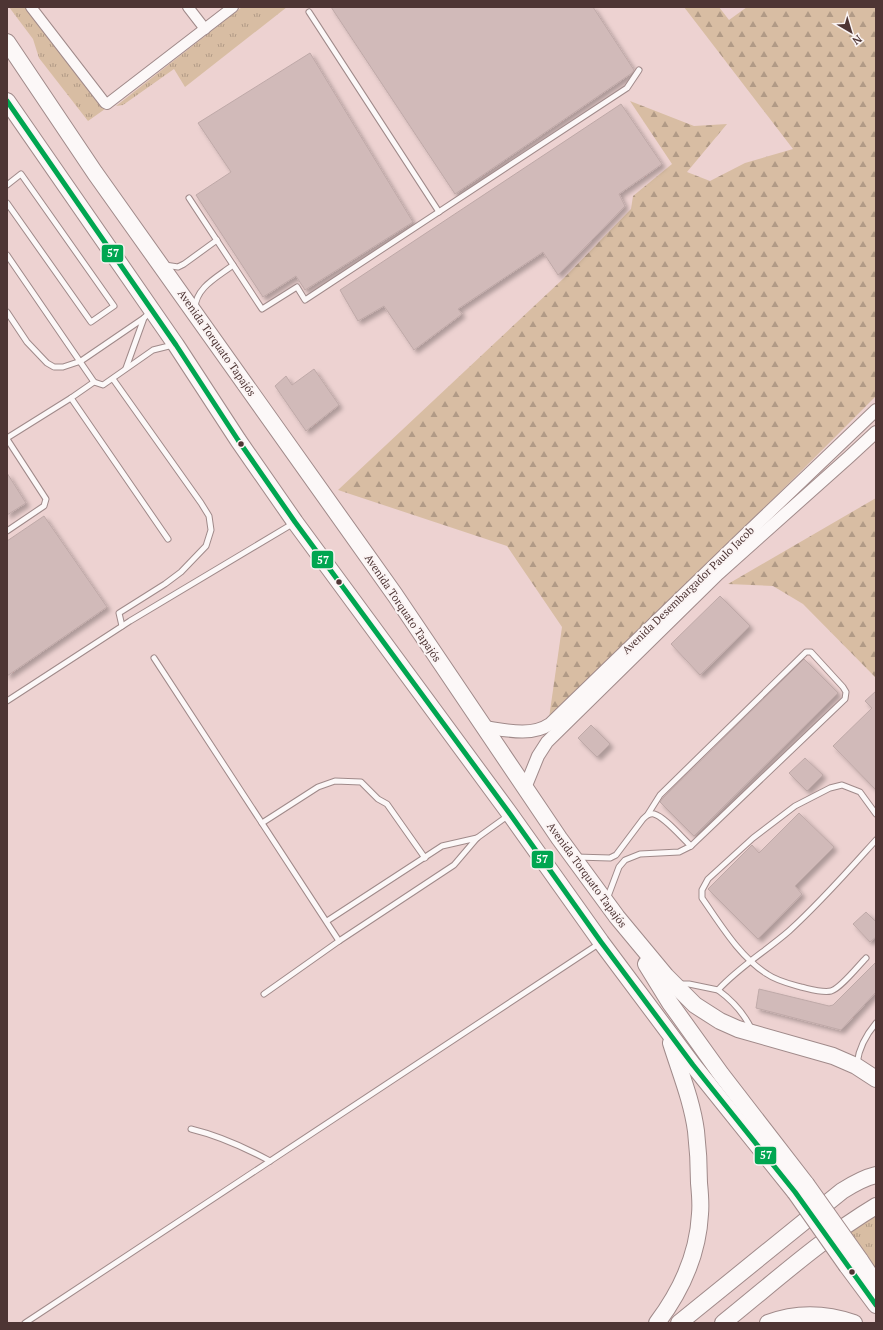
<svg xmlns="http://www.w3.org/2000/svg" width="883" height="1330" font-family="'PT Serif',serif">
<defs>
<pattern id="forest-firs" width="22" height="20" patternUnits="userSpaceOnUse"><rect width="22" height="20" fill="#d8bda3"/><path d="M5 1l3.5 6h-7zM16 11l3.5 6h-7z" fill="#b19a86"/></pattern>
<pattern id="park-tufts" width="24" height="20" patternUnits="userSpaceOnUse"><rect width="24" height="20" fill="#d8bda3"/><path d="M3 7l-1-3M5 7V3M7 7l1-3M15 17l-1-3M17 17v-4M19 17l1-3" fill="none" stroke="#b19a86"/></pattern>
<filter id="shadow"><feDropShadow dx="3.5" dy="3.5" stdDeviation="2" flood-color="#0004"/></filter>
</defs>
<rect width="100%" height="100%" fill="#edd2d1"/>
<g fill="url(#forest-firs)">
<polygon points="684,7 719,7 729,20 747,7 876,7 876,396 548,725 562,627 507,546 338,490 564,278 631,209 633,196 672,164 630,101 694,126 727,124 687,172 710,181 745,163 793,149"/>
<polygon points="876,498 876,678 803,604 773,586 728,584"/>
</g>
<g fill="url(#park-tufts)">
<polygon points="9,7 26,7 105,109 88,121 39,58 33,39"/>
<polygon points="242,7 287,7 185,87 174,69 123,105 116,106"/>
<polygon points="876,1213 876,1275 848,1233"/>
</g>
<g fill="#d1bab9" stroke="#bfa9a8" filter="url(#shadow)">
<polygon points="331,7 593,7 634,70 632,73 455,194"/>
<polygon points="310,53 413,222 305,290 296,276 263,297 196,195 231,172 198,123"/>
<polygon points="621,104 662,164 619,194 625,206 558,275 543,252 458,309 462,314 414,350 384,306 358,321 340,290"/>
<polygon points="314,369 339,405 306,431 275,386 286,376 292,385"/>
<polygon points="7,473 26,503 7,515"/>
<polygon points="44,516 107,607 7,676 7,541"/>
<polygon points="720,596 750,626 700,675 671,644"/>
<polygon points="804,659 838,693 694,836 660,802 663,798"/>
<polygon points="876,691 876,790 833,746 872,708 865,701"/>
<polygon points="591,725 610,744 597,757 578,738"/>
<polygon points="805,758 823,775 807,791 789,773"/>
<polygon points="799,813 834,847 795,886 802,894 758,939 708,889 752,845 759,853"/>
<polygon points="866,912 876,922 876,937 870,942 853,924"/>
<polygon points="876,962 876,992 841,1030 756,1008 759,989 829,1006 833,1005"/>
</g>
<g fill="none" stroke-linecap="round" stroke-linejoin="round">
<g stroke="#a08a8a" stroke-width="7">
<g id="service">
<polyline points="309,12 439,212"/>
<polyline points="7,185 21,174 114,306 91,322 7,203"/>
<polyline points="189,198 262,309 297,287 305,300 627,88 639,70"/>
<polyline points="7,255 94,382 103,385 153,350 173,345"/>
<polyline points="165,265 178,267 184,264 217,240"/>
<path d="M195 308C196 287 218 277 233 265"/>
<polyline points="7,312 27,342 47,363 54,367 63,367 81,361 144,318 150,312"/>
<polyline points="126,368 144,318"/>
<polyline points="113,379 201,503 209,516 211,530 206,546 181,572 165,584 119,613 122,626"/>
<polyline points="94,382 71,398 168,539"/>
<polyline points="7,438 71,398"/>
<polyline points="7,439 46,499 44,506 7,531"/>
<polyline points="154,658 339,941"/>
<polyline points="7,701 130,621 294,523"/>
<polyline points="262,823 318,787 335,781 361,782 378,799 387,804 425,858"/>
<path d="M576 857 610 858 616 855 643 819C646 816 649 813 654 814 665 817 682 838 691 846"/>
<polyline points="607,899 619,867 625,860 640,854 679,852 691,846 845,699 846,692 843,687 811,652 806,652 660,795 648,814"/>
<polyline points="327,921 442,846 477,838"/>
<path d="M866 958C859 965 840 989 831 991 822 993 810 989 801 987 790 984 777 981 767 974 739 956 721 925 702 898V890L708 879 753 838 795 806 830 788 842 785 860 792 876 814"/>
<path d="M680 984H689L718 990C739 967 766 951 789 931 820 903 848 871 876 840"/>
<path d="M718 990C733 1001 744 1013 752 1030"/>
<polyline points="264,994 339,941 454,865 477,838 509,815"/>
<path d="M857 1063C859 1048 866 1035 876 1023"/>
<path d="M191 1129C220 1136 244 1147 270 1161"/>
<polyline points="25,1323 600,943"/>
</g>
</g>
<g stroke="#a08a8a" stroke-width="12">
<g id="minor">
<polyline points="31,7 105,103 107,104 233,7"/>
<polyline points="188,7 205,29"/>
</g>
</g>
<g stroke="#a08a8a" stroke-width="14">
<g id="tertiary">
<path d="M484 727C505 730 531 737 550 724L743 537 876 410"/>
<polyline points="525,788 538,756 547,742 718,574 849,457 876,432"/>
</g>
</g>
<g stroke="#a08a8a" stroke-width="18">
<g id="trunk">
<polyline points="7,42 95,173 395,595 559,838 617,917 666,976 695,1005 720,1021 738,1029 833,1056 856,1066 876,1079"/>
<polyline points="7,101 176,345 238,440 295,522 510,814 601,942 693,1065 795,1192"/>
<polyline points="646,964 670,1003 721,1074 806,1184"/>
<polyline points="860,1260 876,1284"/>
<polyline points="847,1266 876,1305"/>
<path d="M657 1323C681 1291 698 1254 700 1214 701 1204 700 1193 699 1183 699 1166 698 1148 696 1131 692 1101 680 1072 671 1043"/>
<path d="M679 1323 842 1191C853 1184 863 1178 876 1175"/>
<path d="M723 1323C773 1283 821 1239 876 1206"/>
<path d="M768 1323C797 1312 825 1313 854 1323"/>
</g>
</g>
<use href="#service" stroke="#fcf8f8" stroke-width="5"/>
<use href="#minor" stroke="#fcf8f8" stroke-width="10"/>
<use href="#tertiary" stroke="#fcf8f8" stroke-width="12"/>
<use href="#trunk" stroke="#fcf8f8" stroke-width="16"/>
<g stroke="#a08a8a" stroke-width="18" stroke-linecap="butt">
<g id="trunk-bridge">
<polyline points="806,1184 860,1260"/>
<polyline points="795,1192 847,1266"/>
</g>
</g>
<use href="#trunk-bridge" stroke="#fcf8f8" stroke-width="16"/>
<g stroke="#fbf4f4" stroke-width="8">
<polyline id="bus-1" points="7,101 176,345 238,440 295,522 510,814 601,942 693,1065 795,1192 876,1305"/>
</g>
<use href="#bus-1" stroke="#00a651" stroke-width="5"/>
</g>
<g fill="#4e3534" stroke="#fbf4f4" stroke-width="1.5">
<circle cx="241" cy="444" r="3.5"/>
<circle cx="339" cy="582" r="3.5"/>
<circle cx="852" cy="1272" r="3.5"/>
</g>
<g text-anchor="middle" stroke-width="4" stroke-linejoin="round" paint-order="stroke">
<g font-size="11" fill="#4e3534" stroke="#fbf4f4">
<text transform="translate(217 343) rotate(55)" y="4">Avenida Torquato Tapajós</text>
<text transform="translate(688 590) rotate(-44)" y="4">Avenida Desembargador Paulo Jacob</text>
<text transform="translate(403 608) rotate(56)" y="4">Avenida Torquato Tapajós</text>
<text transform="translate(587 875) rotate(54)" y="4">Avenida Torquato Tapajós</text>
</g>
</g>
<g stroke="#fbf4f4" stroke-width="1.5">
<rect x="101" y="244" width="23" height="19" rx="4" fill="#00a651"/>
<rect x="311" y="550" width="23" height="19" rx="4" fill="#00a651"/>
<rect x="531" y="850" width="23" height="19" rx="4" fill="#00a651"/>
<rect x="754" y="1146" width="23" height="19" rx="4" fill="#00a651"/>
</g>
<g font-size="11" text-anchor="middle" font-weight="bold" fill="#fff">
<text x="113" y="257">57</text>
<text x="323" y="564">57</text>
<text x="542" y="863">57</text>
<text x="766" y="1159">57</text>
</g>
<rect width="883" height="1330" fill="none" stroke="#4e3534" stroke-width="16"/>
<g transform="translate(851 32) rotate(142)" stroke="#fbf4f4" stroke-width="3" paint-order="stroke">
<path d="M0-3L7 15L0 10L-7 15Z" fill="#4e3534"/>
<text y="-6" font-size="11" font-weight="bold" text-anchor="middle" fill="#4e3534">N</text>
</g>
</svg>
